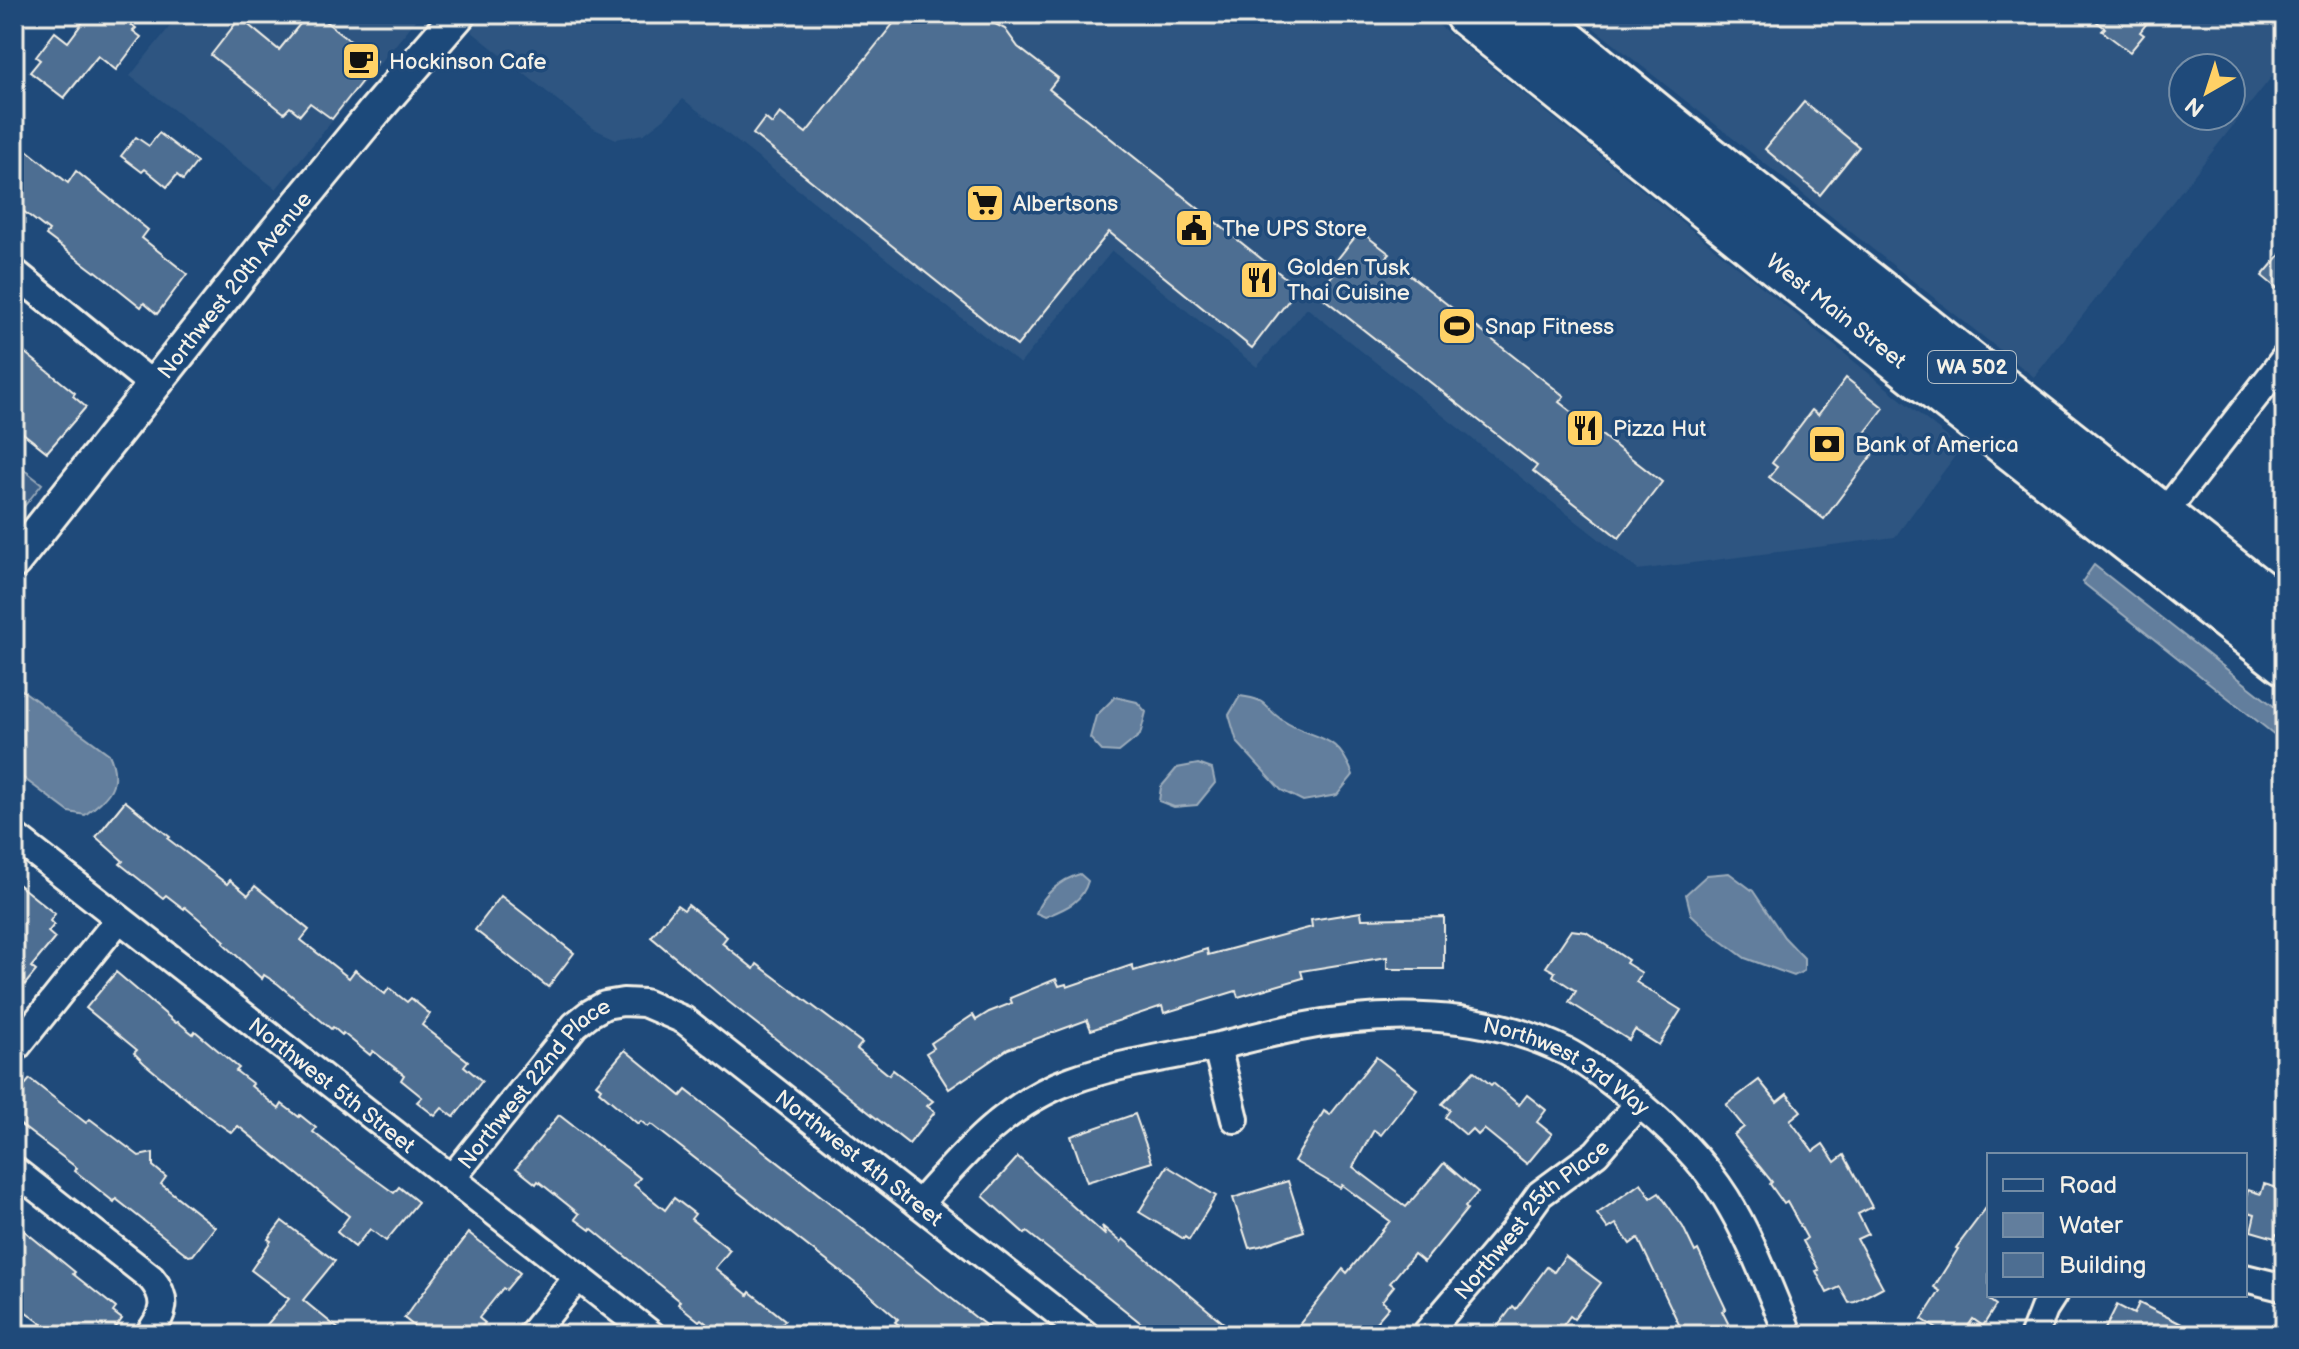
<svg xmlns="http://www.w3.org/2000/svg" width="2299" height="1349" font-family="'Balsamiq Sans',sans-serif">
<rect width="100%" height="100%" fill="#1f4a7a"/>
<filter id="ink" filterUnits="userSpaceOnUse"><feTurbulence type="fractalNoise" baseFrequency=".0125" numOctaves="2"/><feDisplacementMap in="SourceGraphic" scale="16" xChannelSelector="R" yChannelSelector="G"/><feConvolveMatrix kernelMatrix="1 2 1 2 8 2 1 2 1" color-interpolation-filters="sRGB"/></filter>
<g filter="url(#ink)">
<g fill="#2d5581" fill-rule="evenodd">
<polygon points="180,14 421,14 276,189 130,76"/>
<polygon points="485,14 1425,14 1961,448 1895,537 1638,570 1307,308 1257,367 1112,251 1020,364 683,99 665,118 644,134 616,139 592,128 471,31"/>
<path d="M1576 14H2285V60L2034 377ZM2183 68H2231V116H2183Z"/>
</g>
<polygon fill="#3a5f88" stroke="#97a8b8" stroke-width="2" points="14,462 42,484 14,519"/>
<g fill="#627e9d" stroke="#9cacbb" stroke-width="2">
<polygon points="2094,565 2285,715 2285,743 2082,582"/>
<path d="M14 684 109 754C123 785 108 797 85 815L69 812 14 771Z"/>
<path d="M1240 696C1269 700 1261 705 1282 720 1313 741 1337 730 1353 775L1337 795 1303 801 1281 790 1237 742 1229 715Z"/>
<polygon points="1115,697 1137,702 1146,712 1140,735 1119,752 1102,751 1090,738 1096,716"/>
<polygon points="1198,764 1212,769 1215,783 1197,805 1174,807 1159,801 1161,787 1177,768"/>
<polygon points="1729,873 1753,891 1784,937 1804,958 1804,971 1794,976 1745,958 1711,933 1691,914 1686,894 1707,875"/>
<path d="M1080 874 1088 881C1082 903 1064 909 1045 917L1036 913C1042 895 1062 879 1080 874Z"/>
</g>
<g fill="#4d6e92" stroke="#f4f1e8" stroke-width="2">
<polygon points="89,14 117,14 136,28 133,31 141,37 116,70 98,56 64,98 30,72 40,60 36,57 55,32 68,42"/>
<polygon points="308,14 316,14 377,62 332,119 310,103 300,115 290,107 284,113 211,55 240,18 279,50"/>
<polygon points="901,14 976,14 1005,29 1018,47 1058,78 1049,89 1298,288 1252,348 1109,232 1017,346 753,134 765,118 772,124 780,113 806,133"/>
<polygon points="2087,14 2154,14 2140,32 2144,35 2130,52 2102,31 2105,28"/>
<polygon points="1804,102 1859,147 1820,195 1765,149"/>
<polygon points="159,133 197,162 183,180 177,175 167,187 145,169 142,172 121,156 136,137 149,146"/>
<polygon points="14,140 68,183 76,171 148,230 142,238 187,274 157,314 144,303 141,307 96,271 95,272 46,235 49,231 14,204"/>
<polygon points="1360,231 1390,254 1387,257 1564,396 1559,402 1662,482 1619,538 1533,471 1537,466 1318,294 1341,264 1336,261"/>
<polygon points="2285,249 2285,295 2262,276"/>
<polygon points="14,344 75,393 73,396 86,407 47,452 14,426"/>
<polygon points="1846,378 1884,408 1861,438 1876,450 1824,519 1769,477 1777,467 1772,463 1812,410 1818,415"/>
<polygon points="125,801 170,837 168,839 227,884 230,880 248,895 255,886 309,930 301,940 349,978 355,970 385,994 389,988 407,1002 411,998 430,1014 422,1025 468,1061 464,1066 482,1081 454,1117 442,1108 435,1116 417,1102 422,1097 401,1080 404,1075 373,1051 370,1055 343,1033 342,1035 333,1027 331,1029 278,984 264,975 262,979 223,943 225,941 185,907 184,909 166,895 163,898 120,864 123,861 96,837"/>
<polygon points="14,881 55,914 50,921 54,925 48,932 55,938 31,967 36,971 14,998"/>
<polygon points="501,896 574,953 548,987 475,930"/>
<polygon points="677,905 684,910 688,905 727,937 722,943 754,969 757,964 862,1043 857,1049 889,1075 893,1070 933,1101 927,1106 935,1112 909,1144 720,995 651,937"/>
<polygon points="1361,912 1362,919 1444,917 1444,969 1387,969 1387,957 1301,971 1303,978 1238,997 1236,991 1164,1013 1162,1006 1091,1030 1087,1020 1008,1049 949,1089 926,1053 934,1048 931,1043 973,1015 976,1020 989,1012 1012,1003 1010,998 1056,979 1059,986 1066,984 1067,987 1132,965 1134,971 1140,969 1207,949 1208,955 1312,927 1311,920"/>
<polygon points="1571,930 1586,932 1628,960 1626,963 1642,973 1636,982 1681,1010 1659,1045 1635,1030 1629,1040 1569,1002 1576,991 1553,976 1555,972 1546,967"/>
<polygon points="116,972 176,1023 178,1022 193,1034 195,1031 214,1047 239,1068 236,1071 253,1084 251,1086 279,1109 282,1104 299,1117 300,1115 316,1128 313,1132 350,1161 394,1193 399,1187 418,1202 386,1241 370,1229 355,1247 337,1232 349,1216 238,1126 232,1133 206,1115 144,1063 134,1053 137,1050 86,1008"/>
<polygon points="625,1050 681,1096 686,1090 998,1335 908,1335 898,1327 899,1325 895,1322 898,1319 869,1294 651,1124 648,1127 641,1121 638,1124 599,1091 601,1088 596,1084"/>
<polygon points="1376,1057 1417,1089 1381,1135 1374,1130 1353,1167 1406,1207 1444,1163 1478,1192 1465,1207 1467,1209 1424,1262 1414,1254 1390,1283 1394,1286 1382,1301 1389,1307 1365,1335 1291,1335 1343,1269 1347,1273 1390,1221 1342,1185 1340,1188 1294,1161 1324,1111 1330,1115"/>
<polygon points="1474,1071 1491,1085 1493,1083 1519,1105 1527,1095 1546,1110 1537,1122 1552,1134 1527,1164 1484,1129 1478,1135 1472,1129 1466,1135 1445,1117 1450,1110 1442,1104"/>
<polygon points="30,1079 86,1123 90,1119 139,1156 153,1153 153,1166 166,1177 161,1184 215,1227 193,1255 189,1256 181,1250 116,1199 114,1202 75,1171 77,1168 14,1120 14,1098"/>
<polygon points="1759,1080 1777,1102 1787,1094 1801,1111 1790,1120 1813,1151 1823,1144 1835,1162 1844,1155 1872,1207 1858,1214 1868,1234 1857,1239 1883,1287 1855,1302 1849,1303 1840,1287 1827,1293 1816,1271 1819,1270 1803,1241 1807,1238 1787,1202 1784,1204 1770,1184 1772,1182 1734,1135 1744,1127 1726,1105"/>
<polygon points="1135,1114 1152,1162 1087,1182 1071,1136"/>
<polygon points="559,1115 640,1178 634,1185 665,1210 674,1198 695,1214 691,1219 730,1250 715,1268 748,1295 750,1292 785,1320 773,1335 721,1335 701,1319 699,1321 678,1304 680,1301 591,1228 590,1230 575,1219 579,1214 538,1181 536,1184 516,1168"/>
<polygon points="1018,1157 1106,1236 1102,1226 1121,1242 1123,1239 1238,1335 1156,1335 1027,1232 1025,1234 983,1196"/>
<polygon points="1167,1166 1216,1196 1189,1240 1185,1237 1184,1239 1139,1212"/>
<polygon points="1288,1181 1304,1231 1260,1246 1249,1248 1233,1198"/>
<polygon points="1641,1183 1651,1198 1659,1193 1683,1227 1695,1252 1698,1250 1726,1309 1722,1311 1734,1335 1684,1335 1638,1238 1630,1244 1616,1224 1608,1229 1597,1214"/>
<polygon points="2264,1184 2285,1190 2285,1237 2276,1234 2275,1238 2251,1231 2255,1214 2245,1211 2245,1201 2248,1190 2261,1194"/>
<polygon points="1989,1204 1989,1300 1996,1305 1983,1326 1973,1319 1962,1335 1946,1335 1922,1319 1940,1291 1934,1287 1958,1249 1956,1248"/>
<polygon points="282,1221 335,1261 303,1300 346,1335 258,1335 289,1299 251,1270 271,1241 268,1239"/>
<polygon points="22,1229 75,1272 73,1274 116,1308 113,1312 122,1319 110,1335 57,1335 14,1303 14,1238"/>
<polygon points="469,1233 520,1273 506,1290 503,1288 479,1318 485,1323 475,1335 425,1335 404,1318"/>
<polygon points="1565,1256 1601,1283 1574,1319 1570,1316 1556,1335 1510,1335 1498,1326 1513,1306 1516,1309 1547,1267 1554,1272"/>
<polygon points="2139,1303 2204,1335 2102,1335 2117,1305 2134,1314"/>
</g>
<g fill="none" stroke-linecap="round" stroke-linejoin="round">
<g stroke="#f4f1e8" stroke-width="32">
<g id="minor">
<polyline points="14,272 154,386"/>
<polyline points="2162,516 2285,358"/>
<path id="s1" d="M14 836 652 1335"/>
<polyline points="1217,1047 1235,1119"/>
<polyline points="14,1050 119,919"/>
<path d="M14 1170 151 1278C169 1299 164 1315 148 1335"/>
<path id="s2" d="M452 1178 575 1025 589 1014 605 1005 623 1002 644 1003 684 1020 1086 1335"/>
<path id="s3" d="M919 1204C962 1155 1008 1102 1072 1080 1119 1063 1170 1057 1219 1046 1244 1040 1269 1033 1295 1028 1385 1010 1483 1010 1567 1052 1588 1063 1607 1079 1626 1093 1663 1122 1701 1158 1726 1198 1752 1240 1769 1289 1789 1335"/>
<polyline points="2245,1278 2285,1288"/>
<polyline points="531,1335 578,1277"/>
<path id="s4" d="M1425 1335 1512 1233 1540 1194 1596 1153 1639 1103"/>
<polyline points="2034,1335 2044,1309 2053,1295"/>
</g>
</g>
<g stroke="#f4f1e8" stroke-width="38">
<g id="tertiary">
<path id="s5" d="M14 562 269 240 374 112 459 14"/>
</g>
</g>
<g stroke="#f4f1e8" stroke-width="50">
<g id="trunk">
<path id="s6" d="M1467 14 1780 266 2285 662"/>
<polyline points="1531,14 1697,149 2285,613"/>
</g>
</g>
<use href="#minor" stroke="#1f4a7a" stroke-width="26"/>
<use href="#tertiary" stroke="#1f4a7a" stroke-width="32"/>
<use href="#trunk" stroke="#1f4a7a" stroke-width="44"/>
</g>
</g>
<defs>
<g id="cafe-square" transform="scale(2)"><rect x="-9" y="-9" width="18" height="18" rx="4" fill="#ffd166" stroke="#1f4a7a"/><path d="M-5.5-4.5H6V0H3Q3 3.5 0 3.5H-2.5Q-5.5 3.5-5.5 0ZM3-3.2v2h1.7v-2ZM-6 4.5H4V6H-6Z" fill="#111"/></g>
<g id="supermarket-square" transform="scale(2)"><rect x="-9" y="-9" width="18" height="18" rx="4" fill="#ffd166" stroke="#1f4a7a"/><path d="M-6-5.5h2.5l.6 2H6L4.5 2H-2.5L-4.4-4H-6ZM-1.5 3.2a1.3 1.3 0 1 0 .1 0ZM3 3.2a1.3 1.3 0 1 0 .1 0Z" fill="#111"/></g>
<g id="civic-square" transform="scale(2)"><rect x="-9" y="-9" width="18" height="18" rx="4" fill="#ffd166" stroke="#1f4a7a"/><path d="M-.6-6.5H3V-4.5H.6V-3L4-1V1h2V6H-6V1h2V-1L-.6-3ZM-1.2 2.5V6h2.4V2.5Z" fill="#111"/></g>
<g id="restaurant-square" transform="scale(2)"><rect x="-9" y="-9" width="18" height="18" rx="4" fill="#ffd166" stroke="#1f4a7a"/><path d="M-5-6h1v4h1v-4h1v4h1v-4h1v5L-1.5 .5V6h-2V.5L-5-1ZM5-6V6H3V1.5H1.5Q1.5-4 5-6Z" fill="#111"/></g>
<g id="stadium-square" transform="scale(2)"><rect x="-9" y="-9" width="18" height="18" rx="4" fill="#ffd166" stroke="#1f4a7a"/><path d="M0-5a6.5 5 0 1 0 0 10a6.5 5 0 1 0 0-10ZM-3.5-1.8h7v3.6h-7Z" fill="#111"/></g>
<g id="bank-square" transform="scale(2)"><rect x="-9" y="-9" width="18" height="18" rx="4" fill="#ffd166" stroke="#1f4a7a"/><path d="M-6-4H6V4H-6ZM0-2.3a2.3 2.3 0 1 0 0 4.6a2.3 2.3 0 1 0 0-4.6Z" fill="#111"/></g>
</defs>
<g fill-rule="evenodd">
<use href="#cafe-square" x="361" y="61"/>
<use href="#supermarket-square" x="985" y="203"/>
<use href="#civic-square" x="1194" y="228"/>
<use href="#restaurant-square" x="1259" y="280"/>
<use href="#stadium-square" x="1457" y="326"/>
<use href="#restaurant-square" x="1585" y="428"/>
<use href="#bank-square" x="1827" y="444"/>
</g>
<g text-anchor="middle" stroke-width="7" stroke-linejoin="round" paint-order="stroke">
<rect fill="#1f4a7a" stroke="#b4bfc7" stroke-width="2" x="1928" y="351" width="88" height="32" rx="6"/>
<g font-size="20" font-weight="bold" fill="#f4f1e8">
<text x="1972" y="374">WA 502</text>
</g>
<g font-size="22" fill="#f4f1e8" stroke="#1f4a7a" text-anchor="start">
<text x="389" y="69">Hockinson Cafe</text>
<text x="1013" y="211">Albertsons</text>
<text x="1222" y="236">The UPS Store</text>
<text x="1287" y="275">Golden Tusk<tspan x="1287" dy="25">Thai Cuisine</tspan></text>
<text x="1485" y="334">Snap Fitness</text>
<text x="1613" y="436">Pizza Hut</text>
<text x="1855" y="452">Bank of America</text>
</g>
<g font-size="22" fill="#f4f1e8" stroke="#1f4a7a">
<text dy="8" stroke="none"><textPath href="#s5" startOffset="354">Northwest 20th Avenue</textPath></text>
<text dy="8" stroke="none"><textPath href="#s6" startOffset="474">West Main Street</textPath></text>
<text dy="8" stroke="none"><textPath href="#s3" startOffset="712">Northwest 3rd Way</textPath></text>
<text dy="8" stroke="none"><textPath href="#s1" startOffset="404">Northwest 5th Street</textPath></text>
<text dy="8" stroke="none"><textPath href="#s2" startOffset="126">Northwest 22nd Place</textPath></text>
<text dy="8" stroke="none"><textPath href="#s2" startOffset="538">Northwest 4th Street</textPath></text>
<text dy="8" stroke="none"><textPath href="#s4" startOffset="158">Northwest 25th Place</textPath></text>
</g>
</g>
<rect width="2299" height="1349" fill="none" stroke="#1f4a7a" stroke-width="48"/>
<rect x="24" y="24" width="2251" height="1301" fill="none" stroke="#f4f1e8" stroke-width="3" filter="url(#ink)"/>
<rect x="1987" y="1153" width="260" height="144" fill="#1f4a7a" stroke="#748da6" stroke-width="2"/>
<rect x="2003" y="1179" width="40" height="12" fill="#1f4a7a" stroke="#748da6" stroke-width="2"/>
<text x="2059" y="1193" font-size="24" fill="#f4f1e8">Road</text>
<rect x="2003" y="1213" width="40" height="24" fill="#627e9d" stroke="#748da6" stroke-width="2"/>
<text x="2059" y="1233" font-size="24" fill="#f4f1e8">Water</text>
<rect x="2003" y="1253" width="40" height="24" fill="#4d6e92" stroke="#748da6" stroke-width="2"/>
<text x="2059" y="1273" font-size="24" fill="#f4f1e8">Building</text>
<g transform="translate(2207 92) rotate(219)"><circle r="38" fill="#1f4a7a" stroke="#748da6" stroke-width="2"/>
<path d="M0-6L14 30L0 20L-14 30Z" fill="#ffd166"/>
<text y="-12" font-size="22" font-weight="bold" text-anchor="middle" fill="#f4f1e8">N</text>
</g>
</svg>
